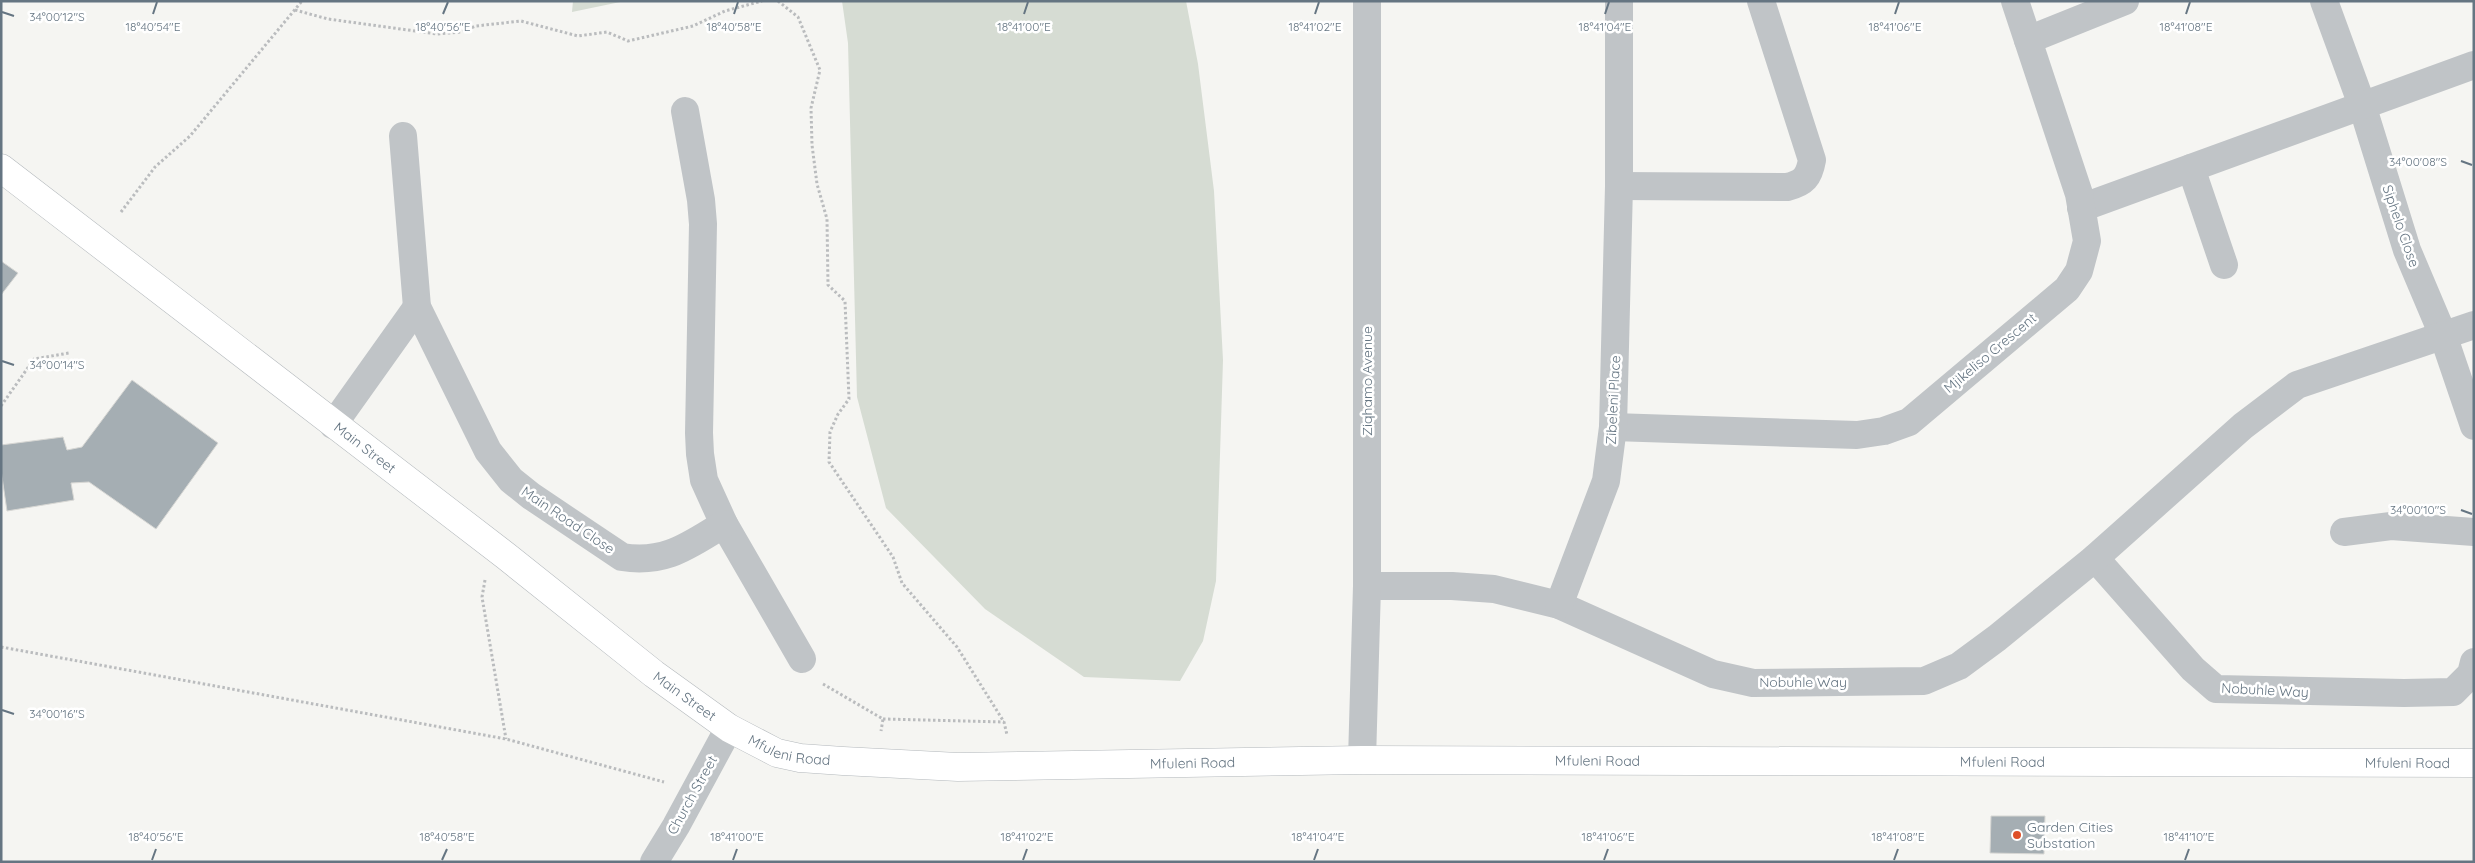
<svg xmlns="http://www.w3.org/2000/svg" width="2475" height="863" font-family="Quicksand,sans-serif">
<rect width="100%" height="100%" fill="#f5f5f2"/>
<g fill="#d6dcd3">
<polygon points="573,1 625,1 572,12"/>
<polygon points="842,1 1186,1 1198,64 1214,191 1223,360 1216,581 1203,641 1180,681 1084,677 985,609 886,508 857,397 848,43"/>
</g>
<g fill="#a5aeb3" stroke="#d7d7d4">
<polygon points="1,261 18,273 1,295"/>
<polygon points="132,380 218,443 156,529 89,482 71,483 74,500 7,511 1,470 1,445 63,437 67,450 82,447"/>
<polygon points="1991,816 2045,816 2044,854 1990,853"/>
</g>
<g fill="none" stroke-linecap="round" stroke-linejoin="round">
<g stroke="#b3b8bc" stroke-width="29">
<g id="secondary">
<path id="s1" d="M1 168 506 556 654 674 729 728 777 753 800 758 843 761 958 767 1362 760 2474 763"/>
</g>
</g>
<g stroke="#babcbe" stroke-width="3" stroke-dasharray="2.5 2.5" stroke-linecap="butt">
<polyline points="778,1 798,17 820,70 811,108 812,145 817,184 827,219 828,285 845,301 849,399 838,414 830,432 829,462 893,557 902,583 957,647 1004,722 1007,735"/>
<polyline points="295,10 328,19 437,34 461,32 476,26 521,21 578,36 607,32 628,41 693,26 725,11 762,1"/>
<polyline points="121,212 155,167 190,136 302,1"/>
<polyline points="1,406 34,359 69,353"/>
<polyline points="485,580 482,597 506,739"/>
<polyline points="1,647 506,739 664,782"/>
<polyline points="823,684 883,719 881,731"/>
<polyline points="883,719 1004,722"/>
</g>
<g stroke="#c0c4c7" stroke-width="28">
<polyline points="2324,1 2362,105 2407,250 2443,335 2474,426"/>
<polyline points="2028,40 2125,1"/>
<polyline points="685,111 701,200 703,224 699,433 700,454 704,480 724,524 802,659"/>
<path d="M403 136 417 307 488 451 511 480 531 496 622 557C666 564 689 545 724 524"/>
<polyline points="2191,168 2224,265"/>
<path d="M1619 186 1787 187C1804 183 1809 177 1812 160L1761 1"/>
<polyline points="2081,208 2474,65"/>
<polyline points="333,425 417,307"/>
<polyline points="1613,427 1857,435 1884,431 1909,422 2067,289 2079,271 2087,241 2079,194 2015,1"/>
<polyline points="2344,532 2391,526 2474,532"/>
<polyline points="2095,558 2193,669 2216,689 2404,693 2453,692 2471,674 2474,662"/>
<polyline points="1367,586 1452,586 1494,589 1559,605 1713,674 1753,683 1924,681 1959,666 1997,638 2095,558 2243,426 2297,385 2474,325"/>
<polyline points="1559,605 1606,481 1613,427 1619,186 1619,1"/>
<polyline points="1362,760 1367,586 1367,1"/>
<polyline points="654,862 676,826 729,728"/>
</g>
<use href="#secondary" stroke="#fff" stroke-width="28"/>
</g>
<path fill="none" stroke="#657582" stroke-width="2" d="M2 12 14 16M153 14 157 2M443 14 448 2M734 14 738 2M1024 14 1028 2M1315 14 1319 2M1605 14 1609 2M1895 14 1899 2M2186 14 2190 2M2461 161 2472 165M2 361 14 365M2461 510 2472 514M2 710 14 714M152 860 156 849M442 860 447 849M733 860 737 849M1023 860 1027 849M1314 860 1318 849M1604 860 1608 849M1894 860 1898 849M2185 860 2189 849"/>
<circle fill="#df5028" stroke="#fff" stroke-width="2" cx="2017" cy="835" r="5"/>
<g text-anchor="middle" stroke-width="5" stroke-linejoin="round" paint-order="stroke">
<g font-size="14" fill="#657582" stroke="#fff">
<text transform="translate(2401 226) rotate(71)" y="5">Siphelo Close</text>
<text transform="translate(1990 353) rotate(-40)" y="5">Mjikeliso Crescent</text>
<text transform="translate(1367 381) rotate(-90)" y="5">Ziqhamo Avenue</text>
<text transform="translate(1613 400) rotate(-87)" y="5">Zibeleni Place</text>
<text dy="5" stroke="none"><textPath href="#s1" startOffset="459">Main Street</textPath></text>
<text transform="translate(568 520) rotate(34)" y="5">Main Road Close</text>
<text x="1803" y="687">Nobuhle Way</text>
<text transform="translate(2265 690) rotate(3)" y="5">Nobuhle Way</text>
<text dy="5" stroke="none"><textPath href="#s1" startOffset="864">Main Street</textPath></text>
<text dy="5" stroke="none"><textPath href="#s1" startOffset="984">Mfuleni Road</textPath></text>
<text dy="5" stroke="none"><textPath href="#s1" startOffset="1794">Mfuleni Road</textPath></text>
<text dy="5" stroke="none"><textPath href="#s1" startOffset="1389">Mfuleni Road</textPath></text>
<text dy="5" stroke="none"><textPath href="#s1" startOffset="2199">Mfuleni Road</textPath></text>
<text dy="5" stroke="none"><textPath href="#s1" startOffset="2604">Mfuleni Road</textPath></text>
<text transform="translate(692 795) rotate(-61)" y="5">Church Street</text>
</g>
<g font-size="14" fill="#657582" stroke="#fff" text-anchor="start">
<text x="2027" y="832">Garden Cities<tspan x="2027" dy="16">Substation</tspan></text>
</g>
</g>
<g font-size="12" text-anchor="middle" fill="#657582" stroke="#fff" stroke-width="5" stroke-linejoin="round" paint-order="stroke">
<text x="57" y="21">34°00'12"S</text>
<text x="153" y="31">18°40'54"E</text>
<text x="443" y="31">18°40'56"E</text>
<text x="734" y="31">18°40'58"E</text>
<text x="1024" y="31">18°41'00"E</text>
<text x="1315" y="31">18°41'02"E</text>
<text x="1605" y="31">18°41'04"E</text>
<text x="1895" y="31">18°41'06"E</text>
<text x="2186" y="31">18°41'08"E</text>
<text x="2418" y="166">34°00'08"S</text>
<text x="57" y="369">34°00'14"S</text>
<text x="2418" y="514">34°00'10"S</text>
<text x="57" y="718">34°00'16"S</text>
<text x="156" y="841">18°40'56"E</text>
<text x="447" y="841">18°40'58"E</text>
<text x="737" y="841">18°41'00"E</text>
<text x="1027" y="841">18°41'02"E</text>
<text x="1318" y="841">18°41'04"E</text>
<text x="1608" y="841">18°41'06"E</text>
<text x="1898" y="841">18°41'08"E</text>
<text x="2189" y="841">18°41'10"E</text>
</g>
<rect width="2475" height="863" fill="none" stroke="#657582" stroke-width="5"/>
</svg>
